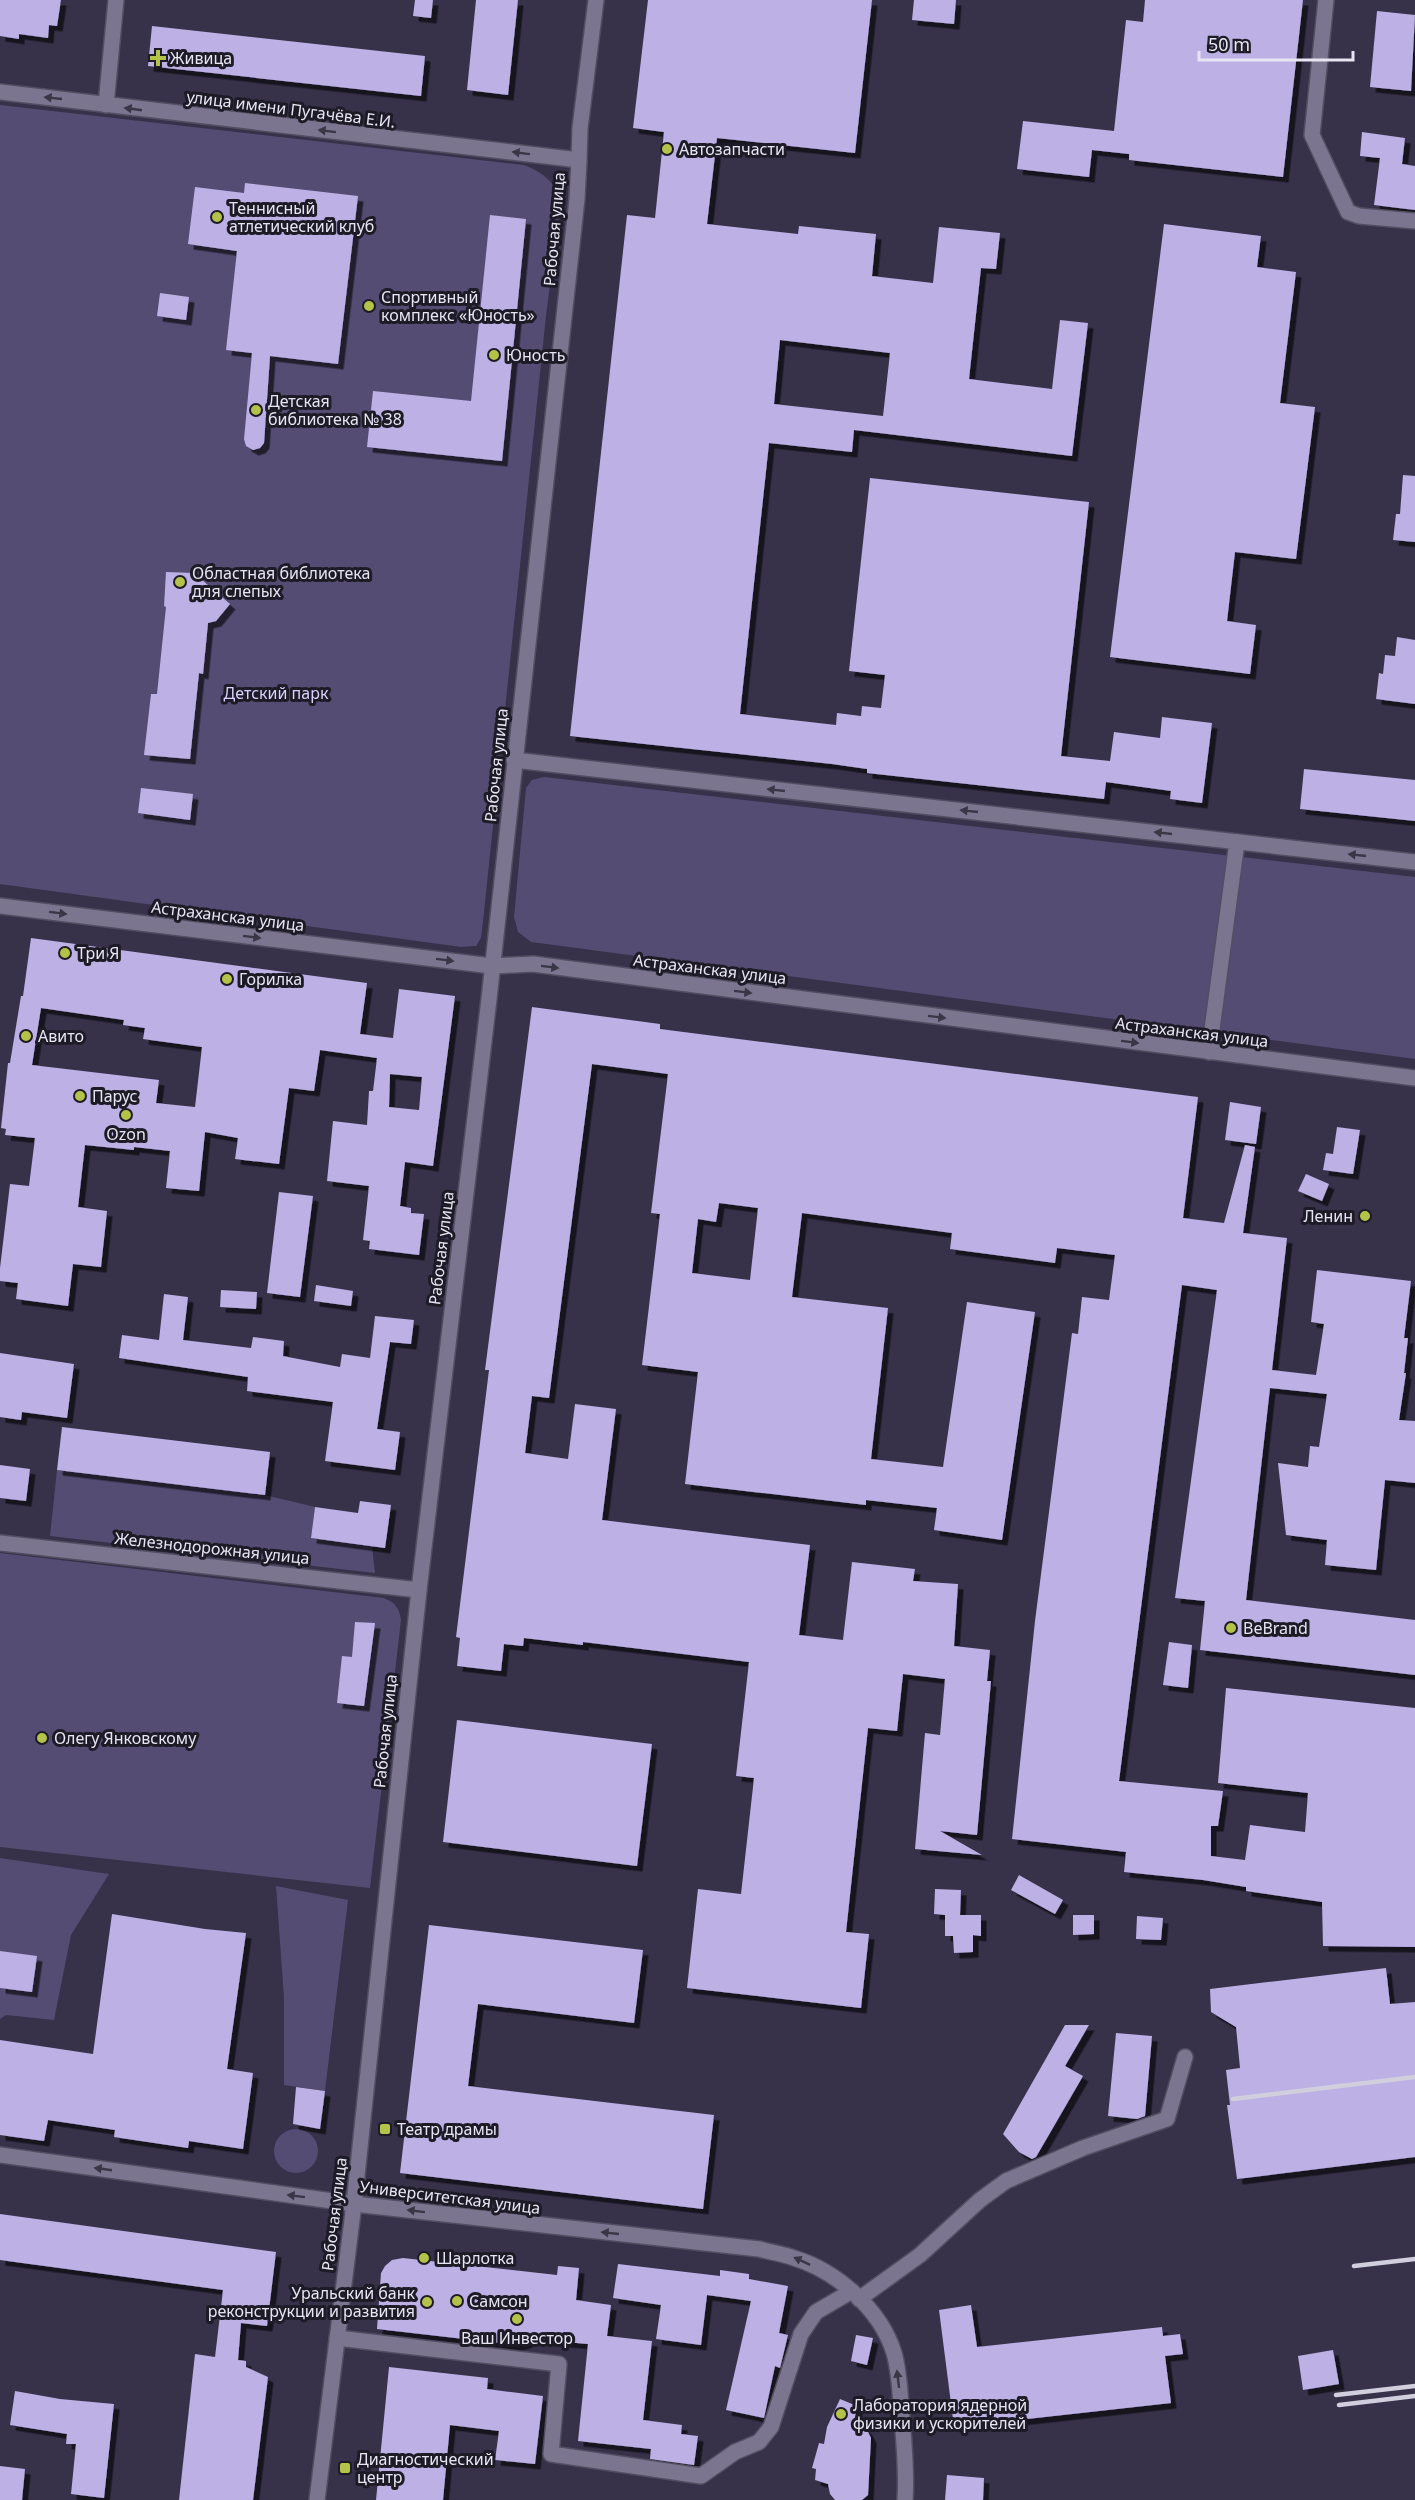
<svg xmlns="http://www.w3.org/2000/svg" width="1415" height="2500" font-family="'Noto Sans',sans-serif">
<defs>
<filter id="shadow"><feDropShadow dx="5.5" dy="5.5" stdDeviation="0" flood-color="#0009"/></filter>
</defs>
<rect width="100%" height="100%" fill="#373149"/>
<g fill="#554c73">
<path d="M0 105 524 165C543 172 560 185 560 207L546 316 484 912 481 938 476 946 461 947 0 884Z"/>
<polygon points="544,777 1415,877 1415,1059 531,942 518,932 514,917 526,788 532,780"/>
<polygon points="57,1470 265,1495 315,1507 311,1538 372,1546 375,1573 50,1536"/>
<path d="M0 1553 384 1598C396 1603 399 1608 401 1620L370 1888 0 1847Z"/>
<polygon points="0,1858 109,1874 71,1935 54,2020 6,2015 0,2019"/>
<polygon points="276,1886 348,1900 325,2091 284,2085 284,1998"/>
<circle cx="296" cy="2151" r="22"/>
</g>
<g fill="#bcb0e5" fill-rule="evenodd" filter="url(#shadow)">
<polygon points="0,0 61,0 57,26 49,25 48,38 19,34 19,39 0,36"/>
<polygon points="415,0 433,0 431,18 413,16"/>
<polygon points="476,0 518,0 508,95 467,90"/>
<path d="M648 0H872L855 153 717 138 707 224 798 234 799 226 876 234 872 276 933 283 939 227 1000 233 996 269 981 268 969 379 1052 389 1060 320 1088 323 1072 456 854 430 852 452 769 443 740 714 836 725 837 713 861 716 862 706 881 708 885 675 849 671 870 478 1089 502 1061 756 1110 761 1114 732 1160 738 1162 717 1212 723 1202 803 1170 799 1171 791 1106 782 1104 799 867 773V769L832 764 570 736 627 215 655 218 664 132 633 128ZM780 340 890 353 883 416 774 404Z"/>
<polygon points="914,0 956,0 954,24 912,20"/>
<polygon points="1145,0 1303,0 1283,177 1129,160 1129,154 1092,150 1089,177 1017,169 1023,121 1114,131 1126,20 1143,22"/>
<polygon points="1377,11 1415,15 1411,91 1370,87"/>
<polygon points="152,26 425,56 421,96 148,66"/>
<polygon points="1362,132 1405,138 1402,164 1415,166 1415,210 1374,205 1380,158 1360,156"/>
<polygon points="245,183 358,196 338,364 270,356 264,443 260,448 253,450 246,446 244,439 252,353 226,350 237,251 188,244 195,187 244,193"/>
<polygon points="490,215 526,219 502,461 367,447 373,391 471,401"/>
<polygon points="1164,224 1261,236 1257,267 1296,272 1280,403 1315,407 1296,559 1235,552 1227,621 1256,625 1250,674 1110,657"/>
<polygon points="160,293 189,297 186,320 157,316"/>
<polygon points="1403,475 1415,476 1415,542 1393,540 1396,514 1400,514"/>
<polygon points="166,572 194,573 230,604 216,621 208,623 203,674 199,673 190,759 144,755 151,694 157,694 166,607 164,606"/>
<polygon points="1397,637 1415,640 1415,704 1376,699 1379,673 1383,674 1385,655 1395,656"/>
<polygon points="1304,769 1415,780 1415,821 1300,809"/>
<polygon points="141,788 193,794 190,820 138,813"/>
<path d="M31 938 367 983 360 1034 393 1038 399 989 455 996 433 1166 405 1162 400 1206 411 1208V1213L424 1214 419 1255 369 1249 370 1241 363 1240 369 1186 327 1181 333 1121 367 1125 369 1091H373L377 1058 320 1050 314 1091 289 1088 279 1164 235 1159 238 1138 205 1132 199 1191 166 1188 170 1151 134 1147V1150L85 1145 78 1207 107 1211 101 1267 73 1264 68 1306 16 1299 18 1283 0 1281V1268L10 1184 29 1186 35 1138 5 1135 6 1129 1 1128 8 1063H10L21 996H23ZM41 1008 124 1020 123 1025 145 1028 143 1039 202 1047 195 1107 156 1103 159 1080 32 1065ZM390 1074 422 1077 419 1110 389 1107Z"/>
<path d="M532 1007 660 1024V1029L1198 1097 1183 1218 1224 1223 1245 1145 1255 1147 1243 1233 1287 1238 1272 1370 1316 1375 1324 1324 1311 1322 1317 1270 1411 1281 1404 1338H1408L1404 1373H1406L1399 1420 1415 1421V1483L1385 1480 1376 1570 1325 1565 1327 1540 1286 1535 1278 1463 1308 1467 1310 1446 1319 1447 1327 1394 1270 1388 1246 1600 1415 1620V1675L1200 1650 1205 1601 1175 1598 1217 1290 1182 1285 1119 1781 1223 1791 1218 1826H1211V1856L1245 1860 1250 1825 1305 1832 1308 1793 1218 1783 1226 1688 1415 1708V1947L1323 1946 1322 1902 1246 1891V1887L1203 1880 1124 1872 1126 1852 1012 1839 1035 1621 1072 1333 1078 1334 1082 1297 1109 1300 1115 1255 1057 1248 1055 1263 950 1249 952 1233 802 1213 792 1297 888 1308 871 1459 943 1467 967 1302 1035 1312 1002 1540 934 1530 937 1508 866 1500V1505L685 1484 698 1372 642 1365 660 1214 651 1213 668 1074 592 1064 549 1398 532 1396 525 1453 568 1459 575 1404 616 1409 602 1520 810 1545 799 1635 843 1640 852 1562 915 1569 913 1581 958 1584 954 1646 990 1650 987 1681H991L977 1835 940 1831 982 1855 915 1849 925 1733 940 1735 945 1679 903 1674 897 1731 868 1728 846 1932 869 1934 861 2008 687 1988 698 1889 741 1894 754 1778 736 1776 749 1662 583 1642V1645L524 1638 523 1646 504 1644 501 1671 457 1666 460 1638 456 1637 489 1370H485ZM719 1203 758 1208 750 1280 692 1273 698 1219 716 1222Z"/>
<polygon points="1230,1102 1261,1107 1256,1144 1225,1140"/>
<polygon points="1337,1127 1360,1130 1353,1174 1323,1170 1326,1153 1333,1154"/>
<polygon points="1306,1174 1329,1184 1322,1201 1298,1191"/>
<polygon points="279,1192 313,1196 300,1297 267,1293"/>
<polygon points="316,1285 353,1291 351,1306 314,1301"/>
<polygon points="221,1290 257,1292 256,1309 220,1307"/>
<polygon points="164,1294 188,1297 183,1340 251,1348 253,1337 284,1341 283,1356 340,1367 342,1354 370,1358 375,1316 414,1320 411,1344 390,1342 377,1429 400,1432 395,1470 325,1461 333,1402 247,1391 248,1377 119,1358 122,1335 159,1340"/>
<polygon points="0,1353 74,1364 67,1418 22,1412 21,1420 0,1417"/>
<polygon points="62,1427 270,1452 265,1495 57,1470"/>
<polygon points="0,1465 30,1469 26,1501 0,1498"/>
<polygon points="360,1501 391,1505 385,1548 311,1538 315,1507 358,1513"/>
<polygon points="355,1622 375,1623 364,1706 337,1703 342,1656 352,1657"/>
<polygon points="1169,1642 1192,1645 1188,1688 1163,1685"/>
<polygon points="457,1720 652,1744 637,1866 443,1842"/>
<polygon points="1019,1875 1063,1900 1055,1914 1011,1890"/>
<polygon points="935,1889 961,1890 960,1915 946,1915 981,1915 981,1936 973,1935 973,1952 954,1953 953,1936 945,1936 945,1915 934,1914"/>
<polygon points="112,1914 205,1929 246,1933 227,2069 253,2073 243,2149 189,2141 188,2148 114,2137 115,2130 48,2120 44,2141 0,2135 0,2040 93,2054"/>
<polygon points="1073,1915 1094,1915 1094,1934 1073,1935"/>
<polygon points="1137,1916 1163,1918 1161,1940 1136,1939"/>
<polygon points="429,1925 643,1950 634,2023 478,2004 468,2086 714,2115 703,2209 400,2173"/>
<polygon points="0,1951 37,1956 32,1992 0,1988"/>
<polygon points="1386,1968 1390,2004 1415,2002 1415,2157 1237,2179 1227,2105 1230,2105 1226,2070 1240,2068 1236,2027 1211,2012 1210,1989"/>
<polygon points="1065,2025 1089,2025 1065,2066 1083,2076 1036,2157 1032,2159 1019,2152 1003,2134"/>
<polygon points="1116,2033 1152,2036 1145,2116 1137,2119 1108,2116"/>
<polygon points="296,2087 325,2091 320,2129 293,2124"/>
<polygon points="0,2214 276,2252 267,2326 241,2323 238,2360 246,2361 246,2367 268,2377 253,2500 179,2500 195,2354 215,2357 223,2290 0,2260"/>
<polygon points="403,2258 557,2275 558,2266 579,2268 576,2300 611,2305 607,2336 652,2341 643,2420 682,2425 681,2434 698,2436 694,2465 650,2459 651,2449 578,2441 588,2344 529,2339 525,2343 516,2345 377,2329 381,2273 385,2266 392,2260"/>
<polygon points="618,2264 720,2276 720,2270 749,2274 749,2279 788,2286 779,2333 788,2335 780,2368 775,2366 764,2418 726,2410 751,2301 707,2295 701,2345 656,2339 661,2305 613,2298"/>
<polygon points="971,2305 977,2347 1162,2327 1163,2336 1180,2334 1183,2354 1165,2356 1171,2403 954,2427 939,2310"/>
<polygon points="856,2335 873,2338 867,2365 851,2361"/>
<polygon points="1333,2350 1339,2384 1303,2390 1298,2356"/>
<polygon points="389,2367 488,2378 487,2389 543,2396 535,2464 495,2460 499,2431 450,2425 443,2500 376,2500"/>
<polygon points="15,2391 60,2399 114,2404 104,2498 71,2494 76,2444 66,2444 67,2434 10,2425"/>
<polygon points="840,2399 857,2406 855,2419 867,2430 871,2438 868,2495 862,2500 835,2500 830,2494 828,2484 815,2480 816,2469 812,2468 819,2443 824,2444 827,2427"/>
<polygon points="0,2466 25,2469 22,2500 0,2500"/>
<polygon points="947,2475 984,2478 983,2500 945,2500"/>
</g>
<g fill="none" stroke-linecap="round" stroke-linejoin="round">
<g stroke="#524e61" stroke-width="18">
<g id="minor">
<polyline points="1326,0 1312,135 1348,212 1359,216 1415,221"/>
<polyline points="106,105 116,0"/>
<polyline points="1209,1052 1237,842"/>
<polyline points="0,1543 419,1590"/>
<polyline points="859,2299 920,2255 980,2200 1006,2181 1083,2148 1167,2119 1185,2057"/>
<polyline points="337,2338 559,2364 551,2454 701,2476 735,2452 759,2442 771,2427 801,2334 816,2312 852,2291"/>
</g>
</g>
<g stroke="#524e61" stroke-width="18">
<polyline id="tertiary" points="579,160 580,128 596,0"/>
</g>
<g stroke="#524e61" stroke-width="18">
<g id="secondary">
<polyline points="0,92 579,160 577,199 489,999 419,1590 354,2204 317,2500"/>
<polyline points="514,760 1415,862"/>
<polyline points="0,906 492,966 533,964 1415,1078"/>
<path d="M0 2155 354 2204 759 2249C770 2252 783 2254 794 2258 837 2271 881 2310 894 2353 900 2373 900 2397 902 2417 904 2445 907 2472 905 2500"/>
</g>
</g>
<use href="#minor" stroke="#7b7590" stroke-width="15"/>
<use href="#tertiary" stroke="#7b7590" stroke-width="15"/>
<use href="#secondary" stroke="#7b7590" stroke-width="15"/>
<g stroke="#d1cede" stroke-width="4.5">
<polyline points="1233,2099 1415,2077"/>
<polyline points="1354,2266 1415,2259"/>
<polyline points="1336,2395 1415,2386"/>
<polyline points="1339,2405 1415,2396"/>
</g>
</g>
<defs><path id="oneway-solid" d="M-6-.8H1V-3.2L6.5 0L1 3.2V.8H-6Z" transform="scale(1.5)"/></defs>
<g fill="#393646">
<use href="#oneway-solid" transform="translate(53 98) rotate(-174)"/>
<use href="#oneway-solid" transform="translate(133 109) rotate(-172)"/>
<use href="#oneway-solid" transform="translate(327 131) rotate(-173)"/>
<use href="#oneway-solid" transform="translate(521 153) rotate(-173)"/>
<use href="#oneway-solid" transform="translate(776 790) rotate(-174)"/>
<use href="#oneway-solid" transform="translate(969 811) rotate(-174)"/>
<use href="#oneway-solid" transform="translate(1163 833) rotate(-174)"/>
<use href="#oneway-solid" transform="translate(1357 855) rotate(-174)"/>
<use href="#oneway-solid" transform="translate(58 913) rotate(7)"/>
<use href="#oneway-solid" transform="translate(252 937) rotate(7)"/>
<use href="#oneway-solid" transform="translate(445 960) rotate(7)"/>
<use href="#oneway-solid" transform="translate(550 967) rotate(7)"/>
<use href="#oneway-solid" transform="translate(743 992) rotate(7)"/>
<use href="#oneway-solid" transform="translate(937 1017) rotate(7)"/>
<use href="#oneway-solid" transform="translate(1130 1042) rotate(7)"/>
<use href="#oneway-solid" transform="translate(103 2169) rotate(-172)"/>
<use href="#oneway-solid" transform="translate(296 2196) rotate(-173)"/>
<use href="#oneway-solid" transform="translate(416 2211) rotate(-173)"/>
<use href="#oneway-solid" transform="translate(610 2233) rotate(-174)"/>
<use href="#oneway-solid" transform="translate(802 2261) rotate(-155)"/>
<use href="#oneway-solid" transform="translate(898 2379) rotate(-97)"/>
</g>
<g fill="#b5c249" stroke="#1d1b26" stroke-width="2">
<path d="M155 49h6v6h6v6h-6v6h-6v-6h-6v-6h6z"/>
<circle cx="667" cy="149" r="6"/>
<circle cx="217" cy="217" r="6"/>
<circle cx="369" cy="306" r="6"/>
<circle cx="494" cy="355" r="6"/>
<circle cx="256" cy="410" r="6"/>
<circle cx="180" cy="582" r="6"/>
<circle cx="65" cy="953" r="6"/>
<circle cx="227" cy="979" r="6"/>
<circle cx="26" cy="1036" r="6"/>
<circle cx="80" cy="1096" r="6"/>
<circle cx="126" cy="1115" r="6"/>
<circle cx="1365" cy="1216" r="6"/>
<circle cx="1231" cy="1628" r="6"/>
<circle cx="42" cy="1738" r="6"/>
<rect x="379" y="2123" width="12" height="12" rx="3"/>
<circle cx="424" cy="2258" r="6"/>
<circle cx="457" cy="2301" r="6"/>
<circle cx="427" cy="2302" r="6"/>
<circle cx="517" cy="2319" r="6"/>
<circle cx="841" cy="2414" r="6"/>
<rect x="339" y="2462" width="12" height="12" rx="3"/>
</g>
<g text-anchor="middle" stroke-width="6" stroke-linejoin="round" paint-order="stroke">
<g font-size="16" fill="#e7e4f3" stroke="#1d1b26" text-anchor="start">
<text x="170" y="64">Живица</text>
<text x="679" y="155">Автозапчасти</text>
<text x="229" y="214">Теннисный<tspan x="229" dy="18">атлетический клуб</tspan></text>
<text x="381" y="303">Спортивный<tspan x="381" dy="18">комплекс «Юность»</tspan></text>
<text x="506" y="361">Юность</text>
<text x="268" y="407">Детская<tspan x="268" dy="18">библиотека № 38</tspan></text>
<text x="192" y="579">Областная библиотека<tspan x="192" dy="18">для слепых</tspan></text>
<text x="77" y="959">Три Я</text>
<text x="239" y="985">Горилка</text>
<text x="38" y="1042">Авито</text>
<text x="92" y="1102">Парус</text>
<text x="126" y="1140" text-anchor="middle">Ozon</text>
<text x="1353" y="1222" text-anchor="end">Ленин</text>
<text x="1243" y="1634">BeBrand</text>
<text x="54" y="1744">Олегу Янковскому</text>
<text x="397" y="2135">Театр драмы</text>
<text x="436" y="2264">Шарлотка</text>
<text x="415" y="2299" text-anchor="end">Уральский банк<tspan x="415" dy="18">реконструкции и развития</tspan></text>
<text x="469" y="2307">Самсон</text>
<text x="517" y="2344" text-anchor="middle">Ваш Инвестор</text>
<text x="853" y="2411">Лаборатория ядерной<tspan x="853" dy="18">физики и ускорителей</tspan></text>
<text x="357" y="2465">Диагностический<tspan x="357" dy="18">центр</tspan></text>
</g>
<g font-size="16" fill="#e7e4f3" stroke="#1d1b26">
<text transform="translate(291 109) rotate(7)" y="6">улица имени Пугачёва Е.И.</text>
<text transform="translate(554 229) rotate(-85)" y="6">Рабочая улица</text>
<text transform="translate(496 765) rotate(-84)" y="6">Рабочая улица</text>
<text transform="translate(228 916) rotate(7)" y="6">Астраханская улица</text>
<text transform="translate(710 969) rotate(7)" y="6">Астраханская улица</text>
<text transform="translate(1192 1032) rotate(7)" y="6">Астраханская улица</text>
<text transform="translate(441 1248) rotate(-83)" y="6">Рабочая улица</text>
<text transform="translate(212 1548) rotate(6)" y="6">Железнодорожная улица</text>
<text transform="translate(385 1731) rotate(-84)" y="6">Рабочая улица</text>
<text transform="translate(450 2197) rotate(7)" y="6">Университетская улица</text>
<text transform="translate(334 2214) rotate(-83)" y="6">Рабочая улица</text>
</g>
<g font-size="16" fill="#dad1ff" stroke="#1d1b26">
<text x="276" y="699">Детский парк</text>
</g>
</g>
<path d="M1199 51v9h154v-9" fill="none" stroke="#e7e4f3" stroke-width="3"/>
<text x="1208" y="51" font-size="18" fill="#e7e4f3" stroke="#1d1b26" stroke-width="4.5" paint-order="stroke">50 m</text>
</svg>
